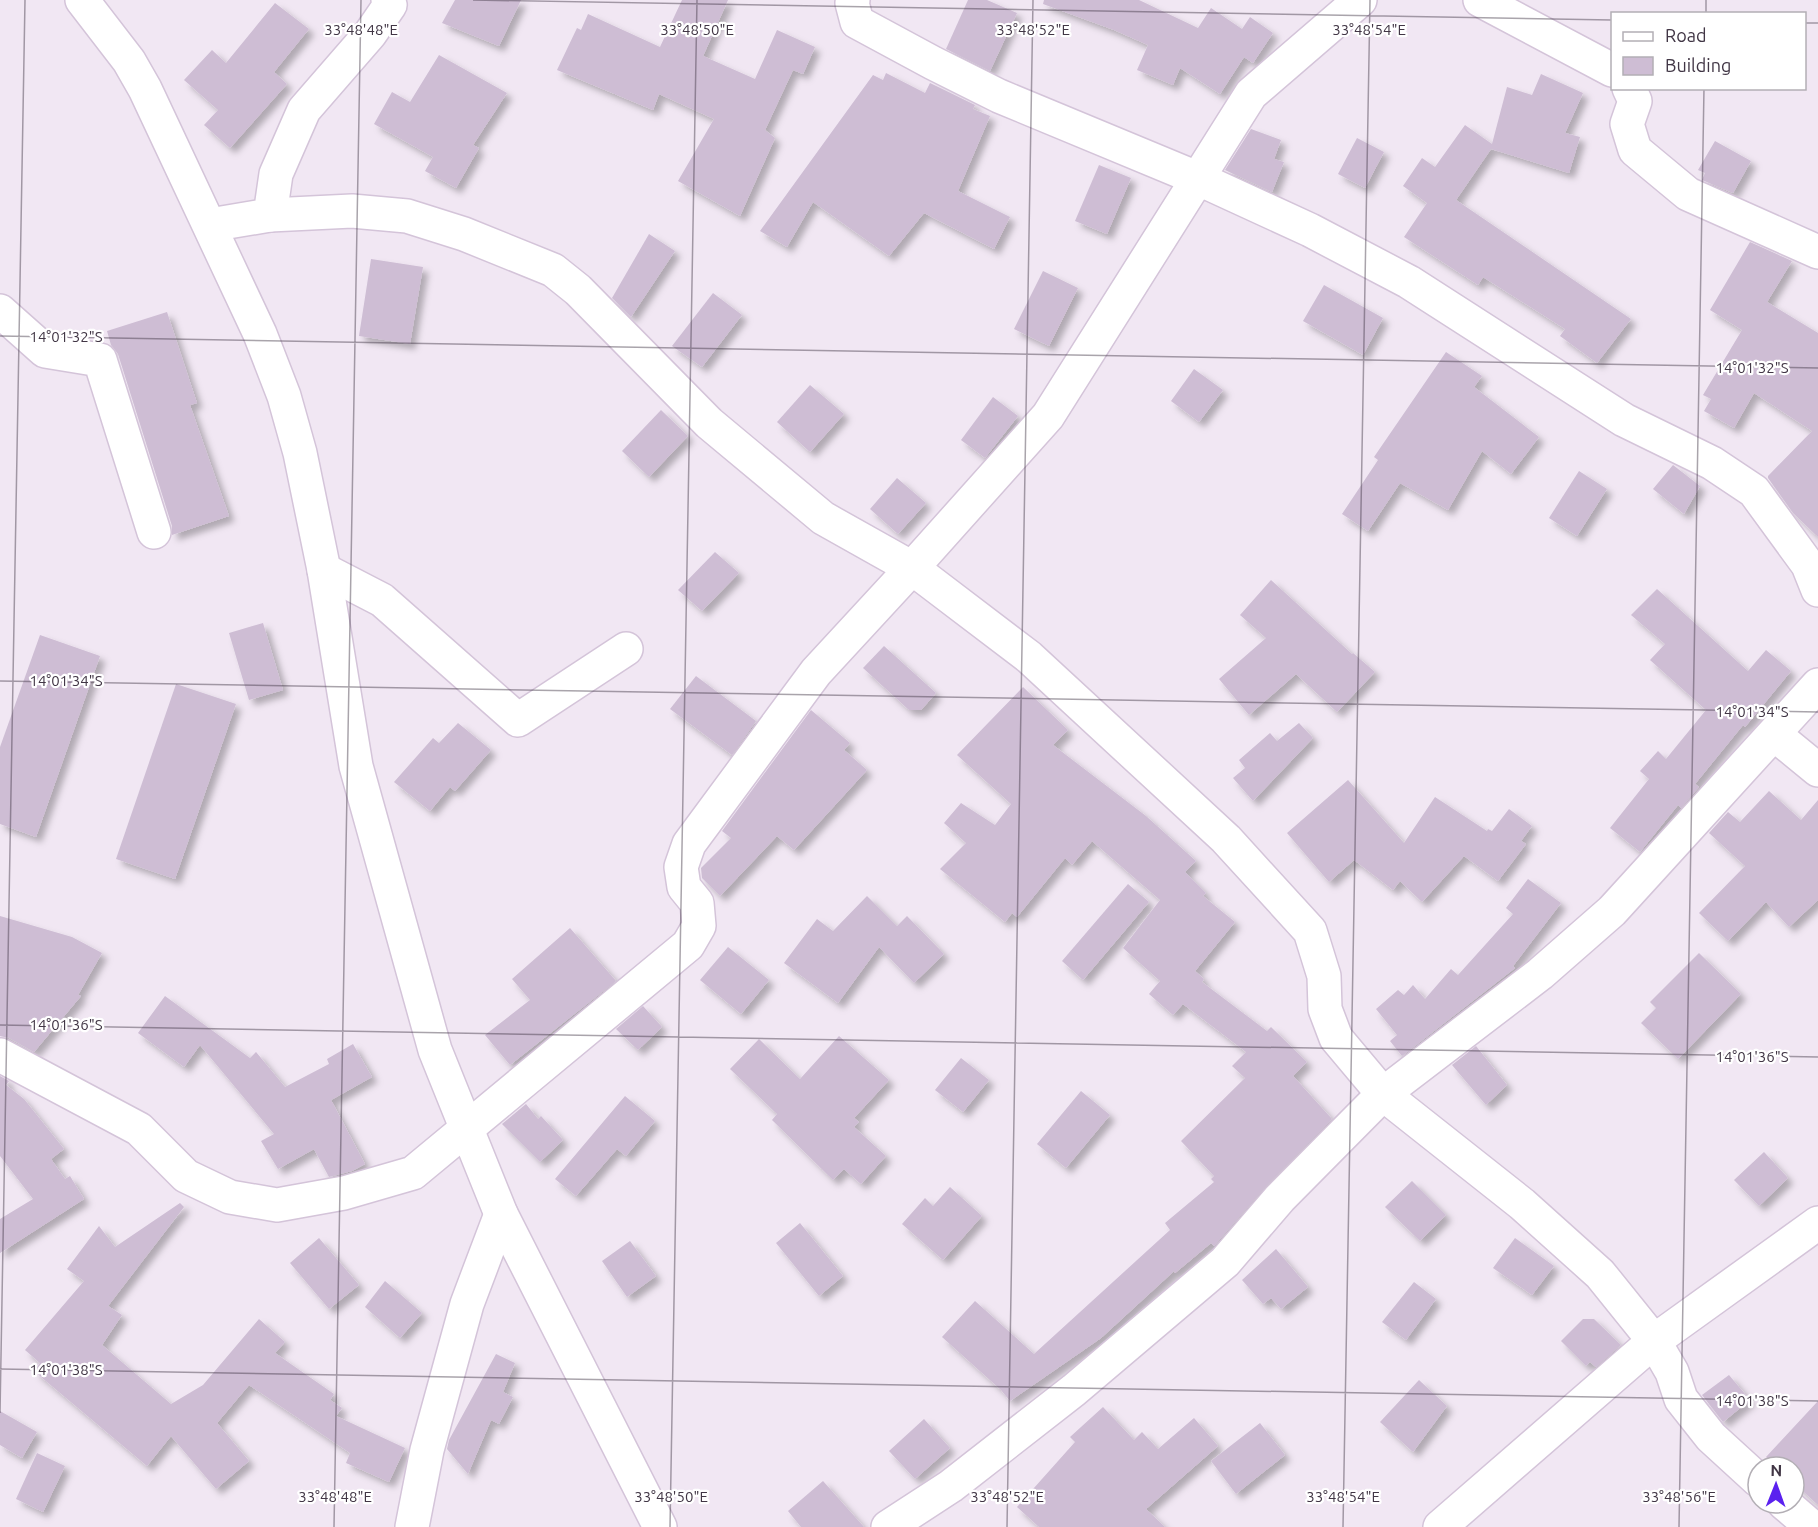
<svg xmlns="http://www.w3.org/2000/svg" width="1818" height="1527" font-family="Ubuntu,sans-serif">
<defs>
<filter id="shadow"><feDropShadow dx="5.5" dy="5.5" stdDeviation="3" flood-color="#0004"/></filter>
</defs>
<rect width="100%" height="100%" fill="#f1e7f3"/>
<g fill="#cebdd4" filter="url(#shadow)">
<polygon points="455,0 521,0 499,46 442,23"/>
<polygon points="682,0 728,0 703,56 755,79 777,30 815,47 803,74 793,70 765,130 775,138 740,216 678,181 714,119 659,94 653,110 557,70 577,28 581,30 588,14 660,47"/>
<polygon points="968,0 987,0 1017,13 990,71 946,49"/>
<polygon points="1044,0 1139,0 1198,28 1211,8 1242,29 1250,17 1273,33 1253,63 1244,57 1220,94 1180,68 1173,85 1137,70 1148,45 1114,30 1043,4"/>
<polygon points="275,3 309,29 274,72 287,84 230,148 204,125 218,110 184,80 212,50 226,63"/>
<polygon points="439,55 507,93 473,145 479,148 456,188 425,171 433,157 374,124 392,92 410,102"/>
<polygon points="886,73 925,93 930,83 975,105 973,109 990,116 958,191 1010,217 994,249 924,213 889,256 813,202 787,247 760,231 873,75 883,80"/>
<polygon points="1541,74 1583,93 1565,133 1580,137 1569,173 1491,149 1456,200 1631,319 1597,363 1560,336 1565,329 1483,277 1478,285 1404,237 1427,203 1403,186 1422,158 1435,167 1465,125 1492,144 1507,87 1532,95"/>
<polygon points="1251,129 1281,140 1274,159 1284,162 1272,192 1225,170"/>
<polygon points="1357,138 1384,152 1365,188 1338,174"/>
<polygon points="1715,141 1751,161 1733,193 1702,180 1705,173 1698,170"/>
<polygon points="1099,165 1131,178 1107,234 1075,221"/>
<polygon points="649,234 675,251 631,317 612,298"/>
<polygon points="1750,242 1792,261 1767,302 1818,333 1818,537 1793,513 1768,478 1768,476 1812,431 1754,393 1734,428 1704,411 1711,399 1703,395 1742,330 1710,310"/>
<polygon points="371,259 423,267 410,344 359,336"/>
<polygon points="1043,271 1078,288 1049,346 1014,329"/>
<polygon points="1324,285 1383,318 1363,355 1303,321"/>
<polygon points="713,293 742,315 702,367 672,346"/>
<polygon points="167,312 197,403 190,405 229,516 172,535 172,526 118,354 111,345 107,331"/>
<polygon points="1446,352 1482,376 1474,387 1539,437 1511,474 1482,451 1448,510 1400,483 1368,531 1342,514 1378,460 1374,457"/>
<polygon points="1194,369 1223,390 1199,422 1171,401"/>
<polygon points="810,385 844,414 810,452 777,422"/>
<polygon points="993,397 1018,416 985,458 961,440"/>
<polygon points="661,410 688,436 649,477 622,451"/>
<polygon points="1673,465 1700,486 1684,514 1653,489"/>
<polygon points="1579,471 1607,489 1577,536 1549,518"/>
<polygon points="897,478 926,503 898,534 870,509"/>
<polygon points="715,552 739,573 702,611 678,590"/>
<polygon points="1271,580 1352,654 1353,653 1375,672 1337,712 1296,674 1249,715 1219,679 1266,638 1240,615"/>
<polygon points="1657,589 1748,671 1766,650 1791,671 1745,727 1743,725 1695,784 1699,787 1681,808 1678,805 1640,852 1610,828 1649,779 1640,771 1658,751 1666,759 1706,710 1650,660 1665,644 1631,615"/>
<polygon points="263,623 283,690 249,700 229,633"/>
<polygon points="40,635 100,656 36,837 0,824 0,747"/>
<polygon points="884,646 936,693 921,710 909,710 863,668"/>
<polygon points="696,676 756,721 732,755 670,709"/>
<polygon points="176,684 236,704 175,879 116,859"/>
<polygon points="1023,687 1068,730 1053,745 1146,816 1196,861 1185,872 1206,893 1203,896 1235,922 1195,971 1204,979 1202,982 1267,1031 1271,1027 1307,1062 1293,1076 1332,1119 1267,1185 1214,1246 1211,1243 1175,1273 1174,1271 1101,1338 1010,1401 1001,1390 942,1337 975,1301 1034,1354 1170,1230 1165,1223 1214,1182 1211,1179 1214,1176 1181,1141 1245,1078 1232,1066 1246,1052 1183,1004 1173,1015 1149,994 1160,981 1123,948 1160,900 1092,841 1072,865 1065,858 1017,917 1012,913 1005,922 940,869 966,843 944,823 961,803 995,825 1011,804 957,755"/>
<polygon points="811,710 850,743 844,750 867,770 794,850 777,836 720,896 702,878 701,868 731,838 722,831"/>
<polygon points="458,723 491,750 455,791 450,787 430,811 394,782 433,738 439,743"/>
<polygon points="1299,723 1313,738 1253,801 1233,778 1245,768 1239,760 1270,733 1277,741"/>
<polygon points="1348,780 1404,843 1435,797 1487,831 1488,829 1492,831 1509,809 1532,826 1521,841 1526,844 1498,881 1464,856 1422,902 1400,881 1393,890 1354,860 1329,882 1287,833"/>
<polygon points="1769,791 1801,820 1818,800 1818,900 1789,927 1766,902 1728,941 1699,913 1745,866 1709,833 1728,812 1740,822"/>
<polygon points="1528,879 1561,903 1513,966 1515,968 1402,1056 1390,1041 1397,1035 1376,1009 1398,990 1404,995 1413,985 1425,999 1451,969 1458,975 1513,914 1506,908"/>
<polygon points="1128,884 1149,902 1083,980 1062,961"/>
<polygon points="867,896 897,926 907,916 944,954 914,983 879,947 838,1003 784,963 817,919 833,931"/>
<polygon points="0,916 72,937 102,953 78,995 81,996 34,1052 9,1038 0,1036"/>
<polygon points="570,928 616,981 510,1065 485,1035 530,1000 512,979"/>
<polygon points="728,947 769,980 741,1014 700,980"/>
<polygon points="1699,953 1741,994 1678,1059 1641,1023 1656,1008 1650,1002"/>
<polygon points="165,996 250,1058 256,1052 285,1087 329,1064 327,1059 353,1044 372,1077 331,1100 365,1164 352,1171 329,1177 314,1149 278,1169 261,1141 274,1134 200,1045 184,1067 138,1033"/>
<polygon points="643,1006 662,1027 638,1050 616,1029"/>
<polygon points="839,1036 889,1080 854,1118 859,1122 854,1127 886,1156 861,1184 844,1169 833,1180 772,1120 777,1114 730,1069 759,1039 800,1079"/>
<polygon points="1476,1046 1507,1085 1486,1105 1452,1065"/>
<polygon points="961,1058 989,1080 963,1112 935,1090"/>
<polygon points="0,1076 9,1081 6,1085 24,1099 64,1149 51,1159 65,1179 70,1176 84,1199 0,1253 0,1219 33,1199 0,1156"/>
<polygon points="1081,1091 1110,1115 1066,1168 1037,1144"/>
<polygon points="625,1096 655,1121 626,1156 617,1149 576,1196 555,1179"/>
<polygon points="526,1104 538,1119 541,1116 563,1140 540,1162 502,1124"/>
<polygon points="1764,1152 1788,1178 1759,1206 1734,1180"/>
<polygon points="1412,1181 1446,1215 1420,1241 1385,1207"/>
<polygon points="950,1187 982,1216 943,1260 902,1224 925,1198 933,1206"/>
<polygon points="180,1203 184,1207 108,1306 122,1315 102,1345 171,1404 203,1385 259,1319 285,1342 275,1353 334,1394 330,1400 342,1408 336,1416 405,1448 389,1482 346,1463 350,1453 249,1385 217,1423 249,1461 216,1489 171,1436 147,1466 34,1371 40,1363 25,1350 84,1281 67,1269 99,1226 115,1247"/>
<polygon points="800,1223 843,1276 819,1296 776,1243"/>
<polygon points="319,1238 359,1285 329,1309 290,1263"/>
<polygon points="1515,1238 1554,1266 1532,1295 1493,1268"/>
<polygon points="630,1241 656,1276 627,1297 602,1261"/>
<polygon points="1276,1249 1308,1287 1281,1309 1271,1298 1263,1304 1242,1280"/>
<polygon points="385,1281 422,1313 400,1338 365,1307"/>
<polygon points="1414,1282 1436,1299 1406,1340 1382,1322"/>
<polygon points="1583,1319 1594,1319 1621,1345 1596,1367 1590,1362 1586,1366 1561,1341"/>
<polygon points="496,1354 515,1363 503,1392 513,1397 499,1424 491,1420 468,1474 447,1449 449,1440"/>
<polygon points="1729,1375 1750,1400 1723,1422 1702,1395"/>
<polygon points="1419,1380 1447,1406 1413,1452 1380,1422"/>
<polygon points="1818,1401 1818,1505 1794,1483 1794,1467 1777,1467 1766,1457"/>
<polygon points="1103,1407 1134,1440 1142,1432 1158,1449 1194,1418 1218,1446 1146,1509 1165,1527 1039,1527 1017,1507 1075,1442 1070,1437"/>
<polygon points="0,1411 37,1432 22,1458 0,1445"/>
<polygon points="924,1419 950,1448 915,1479 889,1451"/>
<polygon points="1260,1423 1285,1455 1236,1494 1211,1461"/>
<polygon points="37,1453 65,1466 43,1512 16,1499"/>
<polygon points="823,1481 864,1527 801,1527 788,1511"/>
</g>
<g fill="none" stroke-linecap="round" stroke-linejoin="round">
<g stroke="#d4c4d9" stroke-width="36">
<g id="minor">
<polyline points="82,0 129,61 145,89 260,334 284,396 300,453 324,570 356,766 435,1050 501,1214 660,1527"/>
<polyline points="853,0 852,3 857,22 933,63 999,96 1199,179 1310,230 1409,282 1624,420 1712,463 1754,491 1808,565 1818,590"/>
<polyline points="1480,0 1612,70"/>
<polyline points="1629,88 1635,101 1627,124 1635,150 1688,194 1818,252"/>
<polyline points="270,215 276,174 304,110 370,34 390,5 388,0"/>
<polyline points="210,225 270,215 352,211 407,216 464,234 553,270 578,290 709,423 823,518 912,568 1029,657 1226,839 1310,931 1324,976 1325,1009 1336,1038 1383,1094 1522,1204 1600,1274 1654,1341 1672,1372 1681,1399 1711,1437 1758,1480"/>
<polyline points="0,311 45,351 100,360 154,532"/>
<polyline points="324,570 382,600 518,720 626,649"/>
<polyline points="1774,734 1818,770"/>
<polyline points="0,1055 139,1129 186,1176 230,1197 277,1205 344,1193 413,1173 688,945 699,926 697,903 684,887 681,867 689,844 816,672 912,568 1048,416 1251,94 1360,0"/>
<polyline points="1784,1503 1812,1527"/>
<polyline points="412,1527 427,1450 467,1304 501,1214"/>
<polyline points="888,1527 951,1486 1074,1390 1225,1262 1280,1198 1383,1094 1540,974 1612,911 1818,685"/>
<polyline points="1440,1527 1654,1341 1818,1223"/>
</g>
</g>
<use href="#minor" stroke="#fff" stroke-width="33"/>
</g>
<path fill="none" stroke="#413645" stroke-width="1.5" stroke-opacity="0.45" d="M473 0 1612 20M1706 14V0M1804 23H1818M0 336 1818 368M0 681 1818 712M0 1025 1818 1057M0 1369 1818 1401M0 1413 25 0M334 1527 361 0M670 1527 697 0M1007 1527 1033 0M1343 1527 1370 0M1679 1527 1704 88"/>
<g font-size="15" text-anchor="middle" fill="#413645" stroke="#fff" stroke-width="4.5" stroke-linejoin="round" paint-order="stroke">
<text x="361" y="35">33°48'48"E</text>
<text x="697" y="35">33°48'50"E</text>
<text x="1033" y="35">33°48'52"E</text>
<text x="1369" y="35">33°48'54"E</text>
<text x="66" y="342">14°01'32"S</text>
<text x="1752" y="373">14°01'32"S</text>
<text x="66" y="686">14°01'34"S</text>
<text x="1752" y="717">14°01'34"S</text>
<text x="66" y="1030">14°01'36"S</text>
<text x="1752" y="1062">14°01'36"S</text>
<text x="66" y="1375">14°01'38"S</text>
<text x="1752" y="1406">14°01'38"S</text>
<text x="335" y="1502">33°48'48"E</text>
<text x="671" y="1502">33°48'50"E</text>
<text x="1007" y="1502">33°48'52"E</text>
<text x="1343" y="1502">33°48'54"E</text>
<text x="1679" y="1502">33°48'56"E</text>
</g>
<rect x="1611" y="12" width="195" height="78" fill="#ffffff" stroke="#b3afb5" stroke-width="1.5"/>
<rect x="1623" y="32" width="30" height="9" fill="#ffffff" stroke="#b3afb5" stroke-width="1.5"/>
<text x="1665" y="42" font-size="18" fill="#413645">Road</text>
<rect x="1623" y="57" width="30" height="18" fill="#cebdd4" stroke="#b3afb5" stroke-width="1.5"/>
<text x="1665" y="72" font-size="18" fill="#413645">Building</text>
<g transform="translate(1776 1485) rotate(1)"><circle r="28" fill="#ffffff" stroke="#b3afb5" stroke-width="1.5"/>
<path d="M0-4.5L10 22L0 15L-10 22Z" fill="#5b21ef"/>
<text y="-9" font-size="16" font-weight="bold" text-anchor="middle" fill="#413645">N</text>
</g>
</svg>
